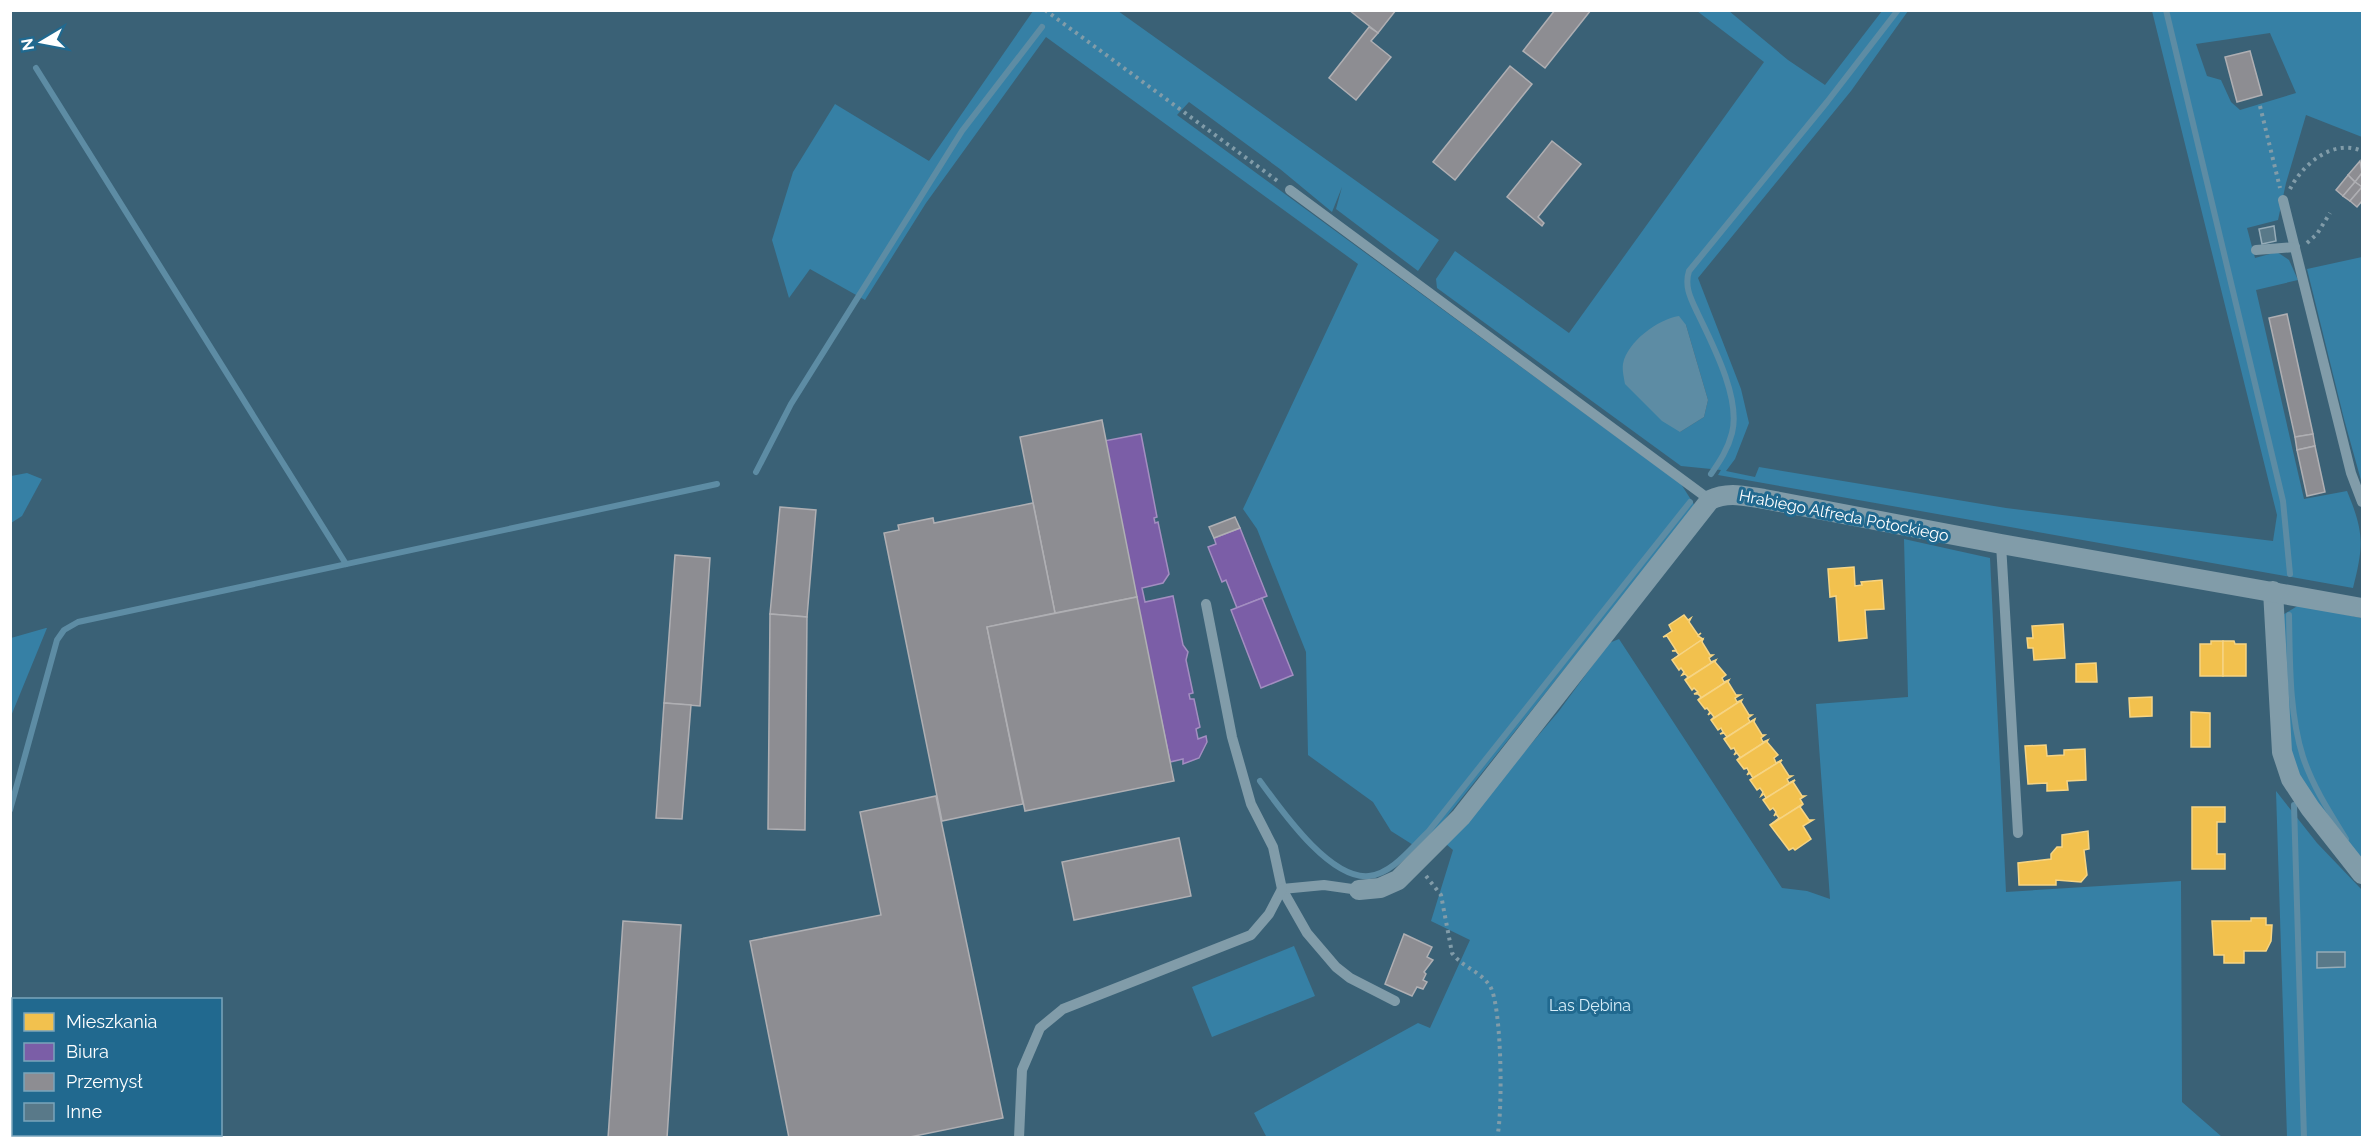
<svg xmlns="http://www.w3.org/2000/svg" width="2373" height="1148" font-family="Raleway,sans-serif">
<rect width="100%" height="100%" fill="#3a6176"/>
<g fill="#3680a5" fill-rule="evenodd">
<polygon points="1033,11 1118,11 1439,240 1418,271 1336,209 1342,187 1332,212 1280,169 1189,102 1177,115 1681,484 1695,506 1441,824 1418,848 1391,831 1373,802 1308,755 1306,652 1257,529 1243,509 1358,264 1046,37 926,203 865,300 810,269 789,298 772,240 793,172 835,104 929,161"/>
<path d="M1697 11H1729L1788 60 1825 85 1882 11H1908L1851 91 1698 278 1741 389 1749 423 1735 459 1726 471 1755 477 1759 467 2006 508 2273 541 2277 515 2152 11H2362V137L2306 115 2286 183 2278 220 2247 228 2255 258 2277 252 2289 260 2298 280 2256 290 2304 499 2347 491C2364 532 2364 545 2353 588L1718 475 1721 470 1681 466 1437 288 1436 279 1455 251 1569 333 1764 62ZM2270 33 2296 93 2240 110 2231 102 2221 80 2207 76 2196 44ZM1686 325 1708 400 1704 417 1680 432Z"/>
<polygon points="2362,257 2362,484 2344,419 2307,269"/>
<polygon points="27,473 42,479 22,516 11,523 11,476"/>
<polygon points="1904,539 1990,558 2006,892 2181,881 2182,1102 2222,1137 1267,1138 1254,1113 1418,1023 1430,1028 1470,940 1431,921 1453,850 1446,844 1559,711 1609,643 1619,639 1782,888 1807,891 1830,899 1816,704 1908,697"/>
<polygon points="2299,605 2362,618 2362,863 2305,791 2291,755 2281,616"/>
<polygon points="46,628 47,628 11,716 11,638"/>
<polygon points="2276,791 2317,843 2362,890 2362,1137 2287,1137"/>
<polygon points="1294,946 1315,996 1212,1037 1192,987"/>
</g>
<path fill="#5d8ca4" d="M1679 316 1686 325 1708 400 1704 417 1680 432 1662 421 1625 384C1624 378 1622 370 1623 364 1627 342 1658 319 1679 316Z"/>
<g fill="#f2c14e" stroke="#f6d483" stroke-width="1.5">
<polygon points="1854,567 1855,586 1862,585 1861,582 1882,580 1884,609 1865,610 1867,638 1839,641 1836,596 1830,597 1828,569"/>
<polygon points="1684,615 1688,620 1691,618 1689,622 1698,635 1701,633 1698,636 1703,639 1672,660 1679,655 1676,651 1672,651 1676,650 1667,636 1663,637 1672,631 1669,625"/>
<polygon points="2063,624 2065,658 2034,660 2033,648 2028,648 2027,638 2033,638 2032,626"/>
<polygon points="1703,639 1702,642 1710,655 1713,655 1709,658 1711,662 1716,660 1685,680 1688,677 1685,674 1682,675 1684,672 1681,668 1679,670 1672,660"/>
<polygon points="2211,641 2223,641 2223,676 2200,676 2200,644 2211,644"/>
<polygon points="2234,641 2235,644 2246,644 2246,676 2223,676 2223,641"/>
<polygon points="1716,660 1715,662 1726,675 1722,678 1724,682 1729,680 1698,700 1701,697 1698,694 1694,694 1698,692 1694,688 1692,690 1685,680"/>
<polygon points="2096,663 2097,682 2076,682 2076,664"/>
<polygon points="1729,680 1728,682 1736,695 1740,695 1735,698 1737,702 1742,700 1711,720 1714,717 1711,713 1708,715 1710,712 1707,708 1705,709 1698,700"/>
<polygon points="2152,697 2152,716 2130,717 2129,698"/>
<polygon points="1742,700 1741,702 1749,715 1752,715 1748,718 1750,722 1755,719 1724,739 1727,737 1724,733 1720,734 1723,732 1721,728 1718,730 1711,720"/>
<polygon points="2191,712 2210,713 2210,747 2191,747"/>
<polygon points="1755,719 1754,722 1762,735 1765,735 1761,738 1763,742 1768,740 1737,760 1740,757 1737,753 1734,755 1736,752 1734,748 1731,749 1724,739"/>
<polygon points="1768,740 1767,742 1778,755 1774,758 1776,763 1782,760 1750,780 1753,778 1750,773 1747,775 1749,772 1747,768 1744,769 1737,760"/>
<polygon points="2046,745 2047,756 2064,755 2064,750 2085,749 2086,780 2067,781 2068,790 2047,791 2047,783 2028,784 2025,746"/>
<polygon points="1782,760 1780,762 1789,776 1792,776 1787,779 1789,783 1795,780 1763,800 1766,798 1764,794 1761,796 1763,792 1760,788 1757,790 1750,780"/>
<polygon points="1795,780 1793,782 1802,796 1805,796 1800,799 1803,804 1770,825 1779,818 1776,814 1774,816 1776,812 1773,808 1770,810 1763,800"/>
<polygon points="1803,804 1800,807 1809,820 1813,820 1803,826 1811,839 1795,850 1793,848 1789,850 1770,825"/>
<polygon points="2192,807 2225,807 2225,822 2217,822 2217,854 2225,854 2225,869 2192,869"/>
<polygon points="2088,831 2089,849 2084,850 2087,875 2081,882 2056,880 2056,885 2019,885 2018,863 2051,859 2051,854 2057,847 2062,847 2062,835"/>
<polygon points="2251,918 2266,918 2266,925 2272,925 2271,941 2266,951 2244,951 2244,963 2224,963 2224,955 2214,955 2212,921 2251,921"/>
</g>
<g fill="#7b5ea7" stroke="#a38ec1" stroke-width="1.5">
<polygon points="1141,434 1157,517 1154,518 1155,523 1158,522 1169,574 1163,583 1142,588 1145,602 1173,596 1183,645 1188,652 1186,660 1193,693 1189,694 1190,699 1194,699 1200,727 1196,729 1198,739 1206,736 1207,742 1199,758 1183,764 1183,759 1170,762 1104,441"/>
<polygon points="1240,528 1267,596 1237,608 1226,580 1222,582 1208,547 1216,544 1214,538"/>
<polygon points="1262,598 1293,675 1261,688 1231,610"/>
</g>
<g fill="#8d8d92" stroke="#afafb3" stroke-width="1.5">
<polygon points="1349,10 1396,10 1378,33"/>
<polygon points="1555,10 1591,10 1545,68 1523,51"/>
<polygon points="1369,27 1378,33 1371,41 1391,57 1356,100 1329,78"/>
<polygon points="2250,51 2262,95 2237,102 2225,57"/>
<polygon points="1510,66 1532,84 1455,180 1433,162"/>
<polygon points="1552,141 1581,164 1538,217 1544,223 1542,226 1507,197"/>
<polygon points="2360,161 2362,173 2355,182 2348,175"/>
<polygon points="2362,173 2362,187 2355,182"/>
<polygon points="2348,175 2355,182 2343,196 2336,190"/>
<polygon points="2355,182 2362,187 2350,201 2343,196"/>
<polygon points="2362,187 2362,201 2357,207 2350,201"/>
<polygon points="2287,314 2313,434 2295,437 2269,318"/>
<polygon points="1102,420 1137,597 1055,613 1020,437"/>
<polygon points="2313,434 2315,446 2297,450 2295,437"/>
<polygon points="2315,446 2325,492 2307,496 2297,450"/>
<polygon points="1033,503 1055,613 987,627 1023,804 942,821 884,533 899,530 898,525 933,518 934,523"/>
<polygon points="780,507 816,510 807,617 770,614"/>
<polygon points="1235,517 1240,528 1214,538 1209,527"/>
<polygon points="675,555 710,558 700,706 664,703"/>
<polygon points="1137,597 1174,781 1025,811 987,627"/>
<polygon points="770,614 807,617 805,830 768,829"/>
<polygon points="664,703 691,705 682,819 656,818"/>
<polygon points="936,796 1003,1118 905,1138 789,1138 750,941 881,915 860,812"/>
<polygon points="1179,838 1191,896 1074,920 1062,862"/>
<polygon points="623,921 681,925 667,1138 608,1138"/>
<polygon points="1404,934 1432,947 1427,957 1433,960 1424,972 1426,974 1423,980 1427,982 1423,989 1417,987 1412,996 1385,984"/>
</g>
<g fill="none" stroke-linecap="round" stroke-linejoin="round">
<g stroke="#5d8ca4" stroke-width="6">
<polyline points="2166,10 2283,501 2290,574"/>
<polyline points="36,68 346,564"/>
<polyline points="756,472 791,404 962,131 1042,27"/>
<path d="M1711 474C1720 461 1728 449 1732 433 1741 399 1713 345 1698 314 1691 299 1684 287 1689 271L1827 102 1898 10"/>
<path d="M2289 615C2290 662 2289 713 2303 757 2313 787 2330 813 2346 839"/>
<path d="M1260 781C1280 808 1329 880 1369 876 1392 874 1412 847 1428 832L1690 502"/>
<polyline points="2294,805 2304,1138"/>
<polyline points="10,810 57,640 64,630 78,622 717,484"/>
</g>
</g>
<g fill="#597989" stroke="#96acb8" stroke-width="1.5">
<polygon points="2274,226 2276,241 2262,244 2259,229"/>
<polygon points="2317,952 2345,952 2345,967 2317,968"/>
</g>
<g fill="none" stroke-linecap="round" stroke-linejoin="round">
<g stroke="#819ca9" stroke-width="4" stroke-dasharray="3 4.5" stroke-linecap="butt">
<polyline points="1045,10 1279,182"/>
<polyline points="2260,106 2280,188"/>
<path d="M2290 189C2302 165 2333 138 2362 151"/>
<polyline points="2307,243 2317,234 2330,213"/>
<path d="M1426 876 1441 895 1452 953C1462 967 1480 971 1490 986 1502 1006 1503 1114 1497 1138"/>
</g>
<g stroke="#819ca9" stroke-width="10">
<polyline points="1290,190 1710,500"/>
<polyline points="2283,200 2351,473 2362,502"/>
<polyline points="2256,250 2295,247"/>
<polyline points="2001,544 2018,833"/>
<polyline points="1206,604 1232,737 1251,804 1273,847 1282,889 1307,933 1336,967 1350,978 1395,1001"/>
<polyline points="1282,889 1324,885 1359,890"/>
<polyline points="1019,1138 1022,1070 1040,1028 1063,1009 1251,935 1269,914 1282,889"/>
</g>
<g stroke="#819ca9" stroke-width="20">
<polyline points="2273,591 2282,752 2291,779 2310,808 2362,874"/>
<path d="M1359 890 1380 888 1398 880 1461 817 1710 500C1728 491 1745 496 1764 499L2001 544 2362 608"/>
</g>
</g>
<g text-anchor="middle" stroke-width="6" stroke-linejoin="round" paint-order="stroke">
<g font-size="16" fill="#fff" stroke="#21698f">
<text transform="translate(1844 515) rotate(11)" y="6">Hrabiego Alfreda Potockiego</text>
</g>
<g font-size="16" fill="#d7eef9" stroke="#21698f">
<text x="1590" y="1011">Las Dębina</text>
</g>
</g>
<rect width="2373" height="1148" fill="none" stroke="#ffffff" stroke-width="24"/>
<rect x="12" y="998" width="210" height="138" fill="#21698f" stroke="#7aa5bc" stroke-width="1.5"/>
<rect x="24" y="1013" width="30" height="18" fill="#f2c14e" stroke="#7aa5bc" stroke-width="1.5"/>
<text x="66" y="1028" font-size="18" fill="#ffffff">Mieszkania</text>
<rect x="24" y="1043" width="30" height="18" fill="#7b5ea7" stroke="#7aa5bc" stroke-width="1.5"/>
<text x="66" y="1058" font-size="18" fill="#ffffff">Biura</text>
<rect x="24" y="1073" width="30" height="18" fill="#8d8d92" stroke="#7aa5bc" stroke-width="1.5"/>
<text x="66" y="1088" font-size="18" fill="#ffffff">Przemysł</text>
<rect x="24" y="1103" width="30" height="18" fill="#597989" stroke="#7aa5bc" stroke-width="1.5"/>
<text x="66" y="1118" font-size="18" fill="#ffffff">Inne</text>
<g transform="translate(42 42) rotate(260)" stroke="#21698f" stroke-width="4.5" paint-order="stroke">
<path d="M0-4.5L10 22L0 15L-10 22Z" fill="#ffffff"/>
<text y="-9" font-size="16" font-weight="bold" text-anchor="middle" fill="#ffffff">N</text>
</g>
</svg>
